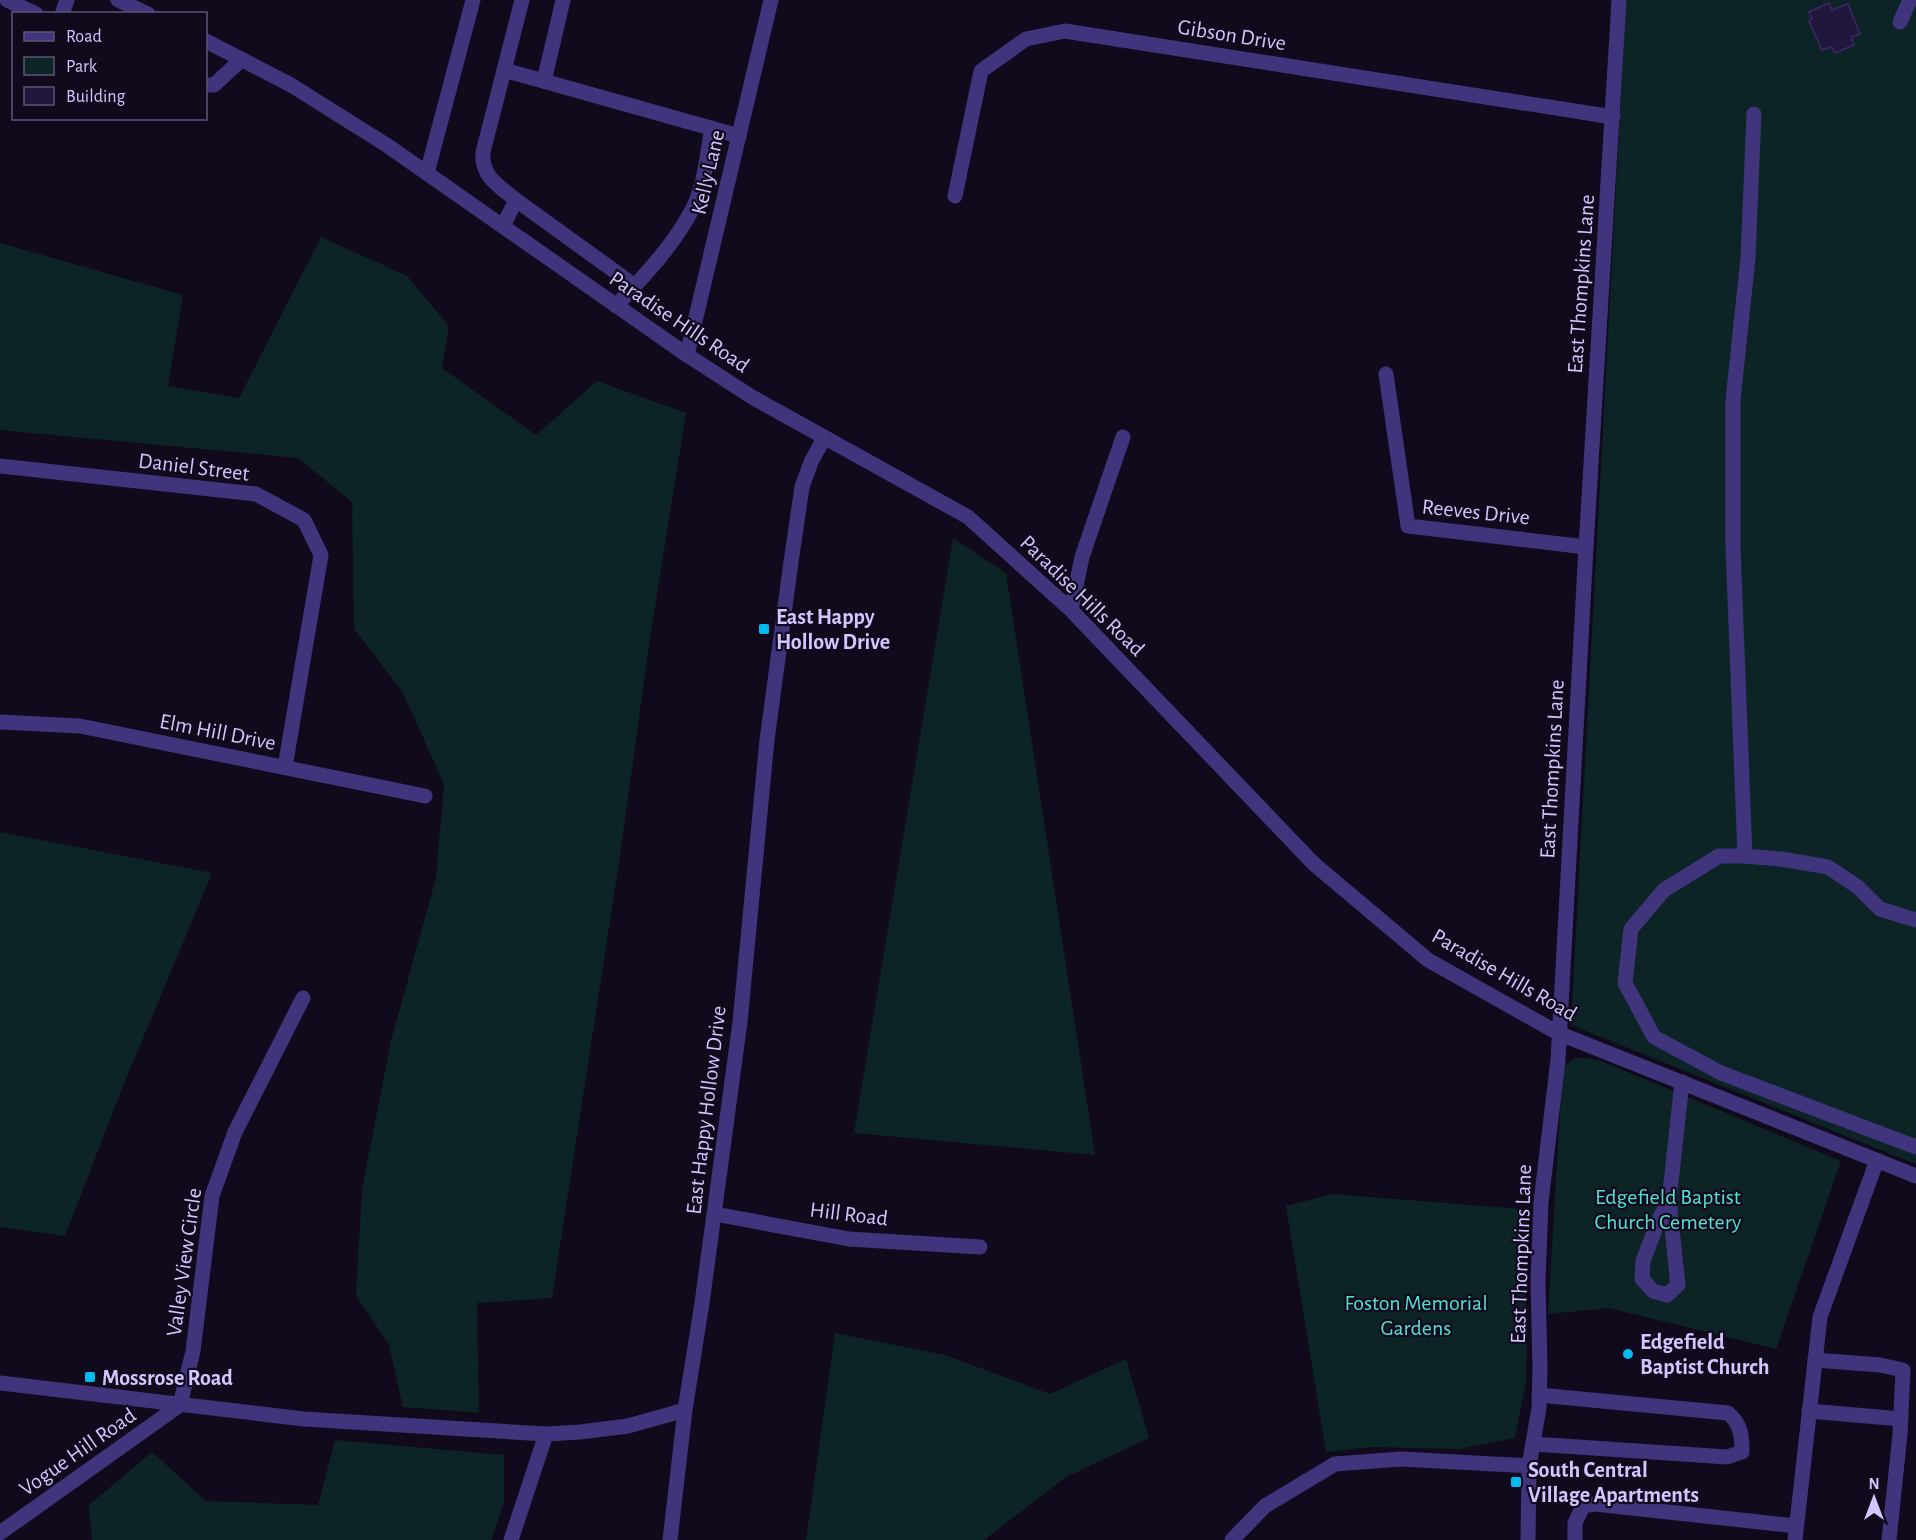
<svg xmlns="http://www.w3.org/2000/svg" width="1916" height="1540" font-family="'Alegreya Sans',sans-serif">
<rect width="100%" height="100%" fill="#100a1c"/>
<g fill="#0d2426">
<polygon points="1626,0 1916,0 1916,1164 1571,1025"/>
<polygon points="321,237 407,276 449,326 442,368 536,435 597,381 686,413 650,638 620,856 552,1298 477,1303 479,1413 403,1407 389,1345 356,1296 362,1189 391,1041 436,878 444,784 402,691 354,629 352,502 298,458 0,430 0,243 183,295 168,386 239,398"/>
<polygon points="953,538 1006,573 1095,1155 854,1133"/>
<polygon points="0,832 212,873 121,1091 65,1236 0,1227"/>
<polygon points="1575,1058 1586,1058 1599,1060 1841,1161 1776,1349 1609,1308 1548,1314 1561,1096 1564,1067"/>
<polygon points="1333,1194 1520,1209 1527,1330 1526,1382 1515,1438 1460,1449 1370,1447 1326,1452 1286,1206"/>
<polygon points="835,1333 945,1355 1050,1394 1126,1359 1149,1438 1066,1477 984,1540 806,1540"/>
<polygon points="335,1440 504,1455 504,1503 491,1540 92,1540 89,1505 152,1452 206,1501 318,1505"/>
</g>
<polygon fill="#23163d" stroke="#3d276a" stroke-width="1.5" points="1829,3 1832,10 1848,4 1860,34 1851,37 1854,45 1835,53 1832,47 1822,50 1809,21 1812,19 1809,12"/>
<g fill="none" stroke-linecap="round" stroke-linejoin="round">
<g stroke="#40347d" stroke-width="15">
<polyline points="7,0 36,14"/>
<polyline points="118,0 148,14"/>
<polyline points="62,14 67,0"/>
<polyline points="1900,22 1910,0"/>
<polyline points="206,41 291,85 388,146 687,355 752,397 968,517 1071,610 1314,864 1428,960 1558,1033 1916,1176"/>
<polyline points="504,70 739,136"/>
<polyline points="544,81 563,0"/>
<polyline points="206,85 214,85 242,59"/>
<polyline points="1754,114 1748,258 1733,400 1733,547 1745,856 1781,859 1828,867 1858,887 1880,909 1916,920"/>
<polyline points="427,173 473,0"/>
<polyline points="955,196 981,71 1026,39 1065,31 1613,117"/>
<polyline points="516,200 635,286"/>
<path d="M503 226 516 200C498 185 481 177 483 152L522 0"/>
<path d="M616 306C645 275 675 244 694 206 705 183 707 154 712 128"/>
<polyline points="687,355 771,0"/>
<polyline points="1386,374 1408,526 1586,547"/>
<polyline points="0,466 256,494 304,520 321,555 285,767"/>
<polyline points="1071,610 1082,557 1123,437"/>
<polyline points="0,722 80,726 425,796"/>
<polyline points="1745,856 1719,856 1664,890 1631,929 1625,983 1654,1037 1721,1073 1916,1147"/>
<polyline points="1669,1201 1678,1285 1667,1295 1653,1291 1642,1279 1643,1261 1659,1219 1669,1201 1682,1082"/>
<polyline points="715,1214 849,1239 980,1247"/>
<polyline points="1815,1360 1880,1365 1903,1370 1900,1434 1889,1540"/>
<polyline points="0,1383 304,1419 546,1434 580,1432 628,1426 685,1410"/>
<polyline points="1809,1411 1901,1419"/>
<path d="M1533 1444 1727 1457 1742 1452C1742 1436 1741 1424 1728 1413L1539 1395"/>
<polyline points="0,1533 180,1405 193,1351 212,1196 235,1132 303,998"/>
<polyline points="511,1540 546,1434"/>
<polyline points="670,1540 685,1410 702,1303 740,1022 767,740 791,562 802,487 811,462 824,438"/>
<polyline points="1232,1540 1265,1506 1335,1464 1401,1459 1529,1466"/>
<polyline points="1528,1540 1529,1466 1539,1408 1540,1368 1538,1281 1541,1202 1558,1060 1586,547 1619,0"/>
<polyline points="1575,1540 1575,1523 1583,1506 1595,1504 1796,1526"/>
<polyline points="1795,1540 1820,1317 1877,1160"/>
</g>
</g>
<g fill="#00bbf0" stroke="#100a1c" stroke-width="2">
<rect x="758" y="623" width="12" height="12" rx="3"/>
<circle cx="1628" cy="1354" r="6"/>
<rect x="84" y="1371" width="12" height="12" rx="3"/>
<rect x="1510" y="1476" width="12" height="12" rx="3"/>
</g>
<g text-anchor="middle" stroke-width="4.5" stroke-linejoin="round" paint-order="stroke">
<g font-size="22" fill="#d3c5ff" stroke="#100a1c">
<text transform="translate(1232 34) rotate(9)" y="8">Gibson Drive</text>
<text transform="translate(707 172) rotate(-77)" y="8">Kelly Lane</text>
<text transform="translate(1580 284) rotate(-86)" y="8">East Thompkins Lane</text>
<text transform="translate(680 321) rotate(34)" y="8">Paradise Hills Road</text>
<text transform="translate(194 466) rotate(7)" y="8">Daniel Street</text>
<text transform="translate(1476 511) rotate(6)" y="8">Reeves Drive</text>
<text transform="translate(1083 595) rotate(44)" y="8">Paradise Hills Road</text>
<text transform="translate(218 731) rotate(11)" y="8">Elm Hill Drive</text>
<text transform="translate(1551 769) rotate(-87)" y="8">East Thompkins Lane</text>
<text transform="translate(1505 974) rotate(30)" y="8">Paradise Hills Road</text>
<text transform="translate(705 1110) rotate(-83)" y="8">East Happy Hollow Drive</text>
<text transform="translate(849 1213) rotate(7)" y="8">Hill Road</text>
<text transform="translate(1520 1254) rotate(-88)" y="8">East Thompkins Lane</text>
<text transform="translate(183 1262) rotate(-82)" y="8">Valley View Circle</text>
<text transform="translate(77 1451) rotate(-35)" y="8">Vogue Hill Road</text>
</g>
<g font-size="22" font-weight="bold" fill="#d3c5ff" stroke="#100a1c" text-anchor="start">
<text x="776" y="624">East Happy<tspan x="776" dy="25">Hollow Drive</tspan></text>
<text x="1640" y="1349">Edgefield<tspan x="1640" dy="25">Baptist Church</tspan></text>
<text x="102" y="1385">Mossrose Road</text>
<text x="1528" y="1477">South Central<tspan x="1528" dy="25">Village Apartments</tspan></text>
</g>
<g font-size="22" fill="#4fe1cf" stroke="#100a1c">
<text x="1668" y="1204">Edgefield Baptist<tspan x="1668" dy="25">Church Cemetery</tspan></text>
<text x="1416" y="1310">Foston Memorial<tspan x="1416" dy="25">Gardens</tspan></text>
</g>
</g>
<rect x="12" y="12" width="195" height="108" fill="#100a1c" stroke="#5e5577" stroke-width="1.5"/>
<rect x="24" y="32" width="30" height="9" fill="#40347d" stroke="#5e5577" stroke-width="1.5"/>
<text x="66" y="42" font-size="18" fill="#d3c5ff">Road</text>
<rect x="24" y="57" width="30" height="18" fill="#0d2426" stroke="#5e5577" stroke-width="1.5"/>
<text x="66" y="72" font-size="18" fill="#d3c5ff">Park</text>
<rect x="24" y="87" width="30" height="18" fill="#23163d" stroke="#5e5577" stroke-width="1.5"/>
<text x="66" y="102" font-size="18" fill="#d3c5ff">Building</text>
<g transform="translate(1874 1498)" stroke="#100a1c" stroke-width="4.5" paint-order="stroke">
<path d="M0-4.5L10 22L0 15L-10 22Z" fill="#d3c5ff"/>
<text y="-9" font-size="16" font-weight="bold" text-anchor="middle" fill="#d3c5ff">N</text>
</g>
</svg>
